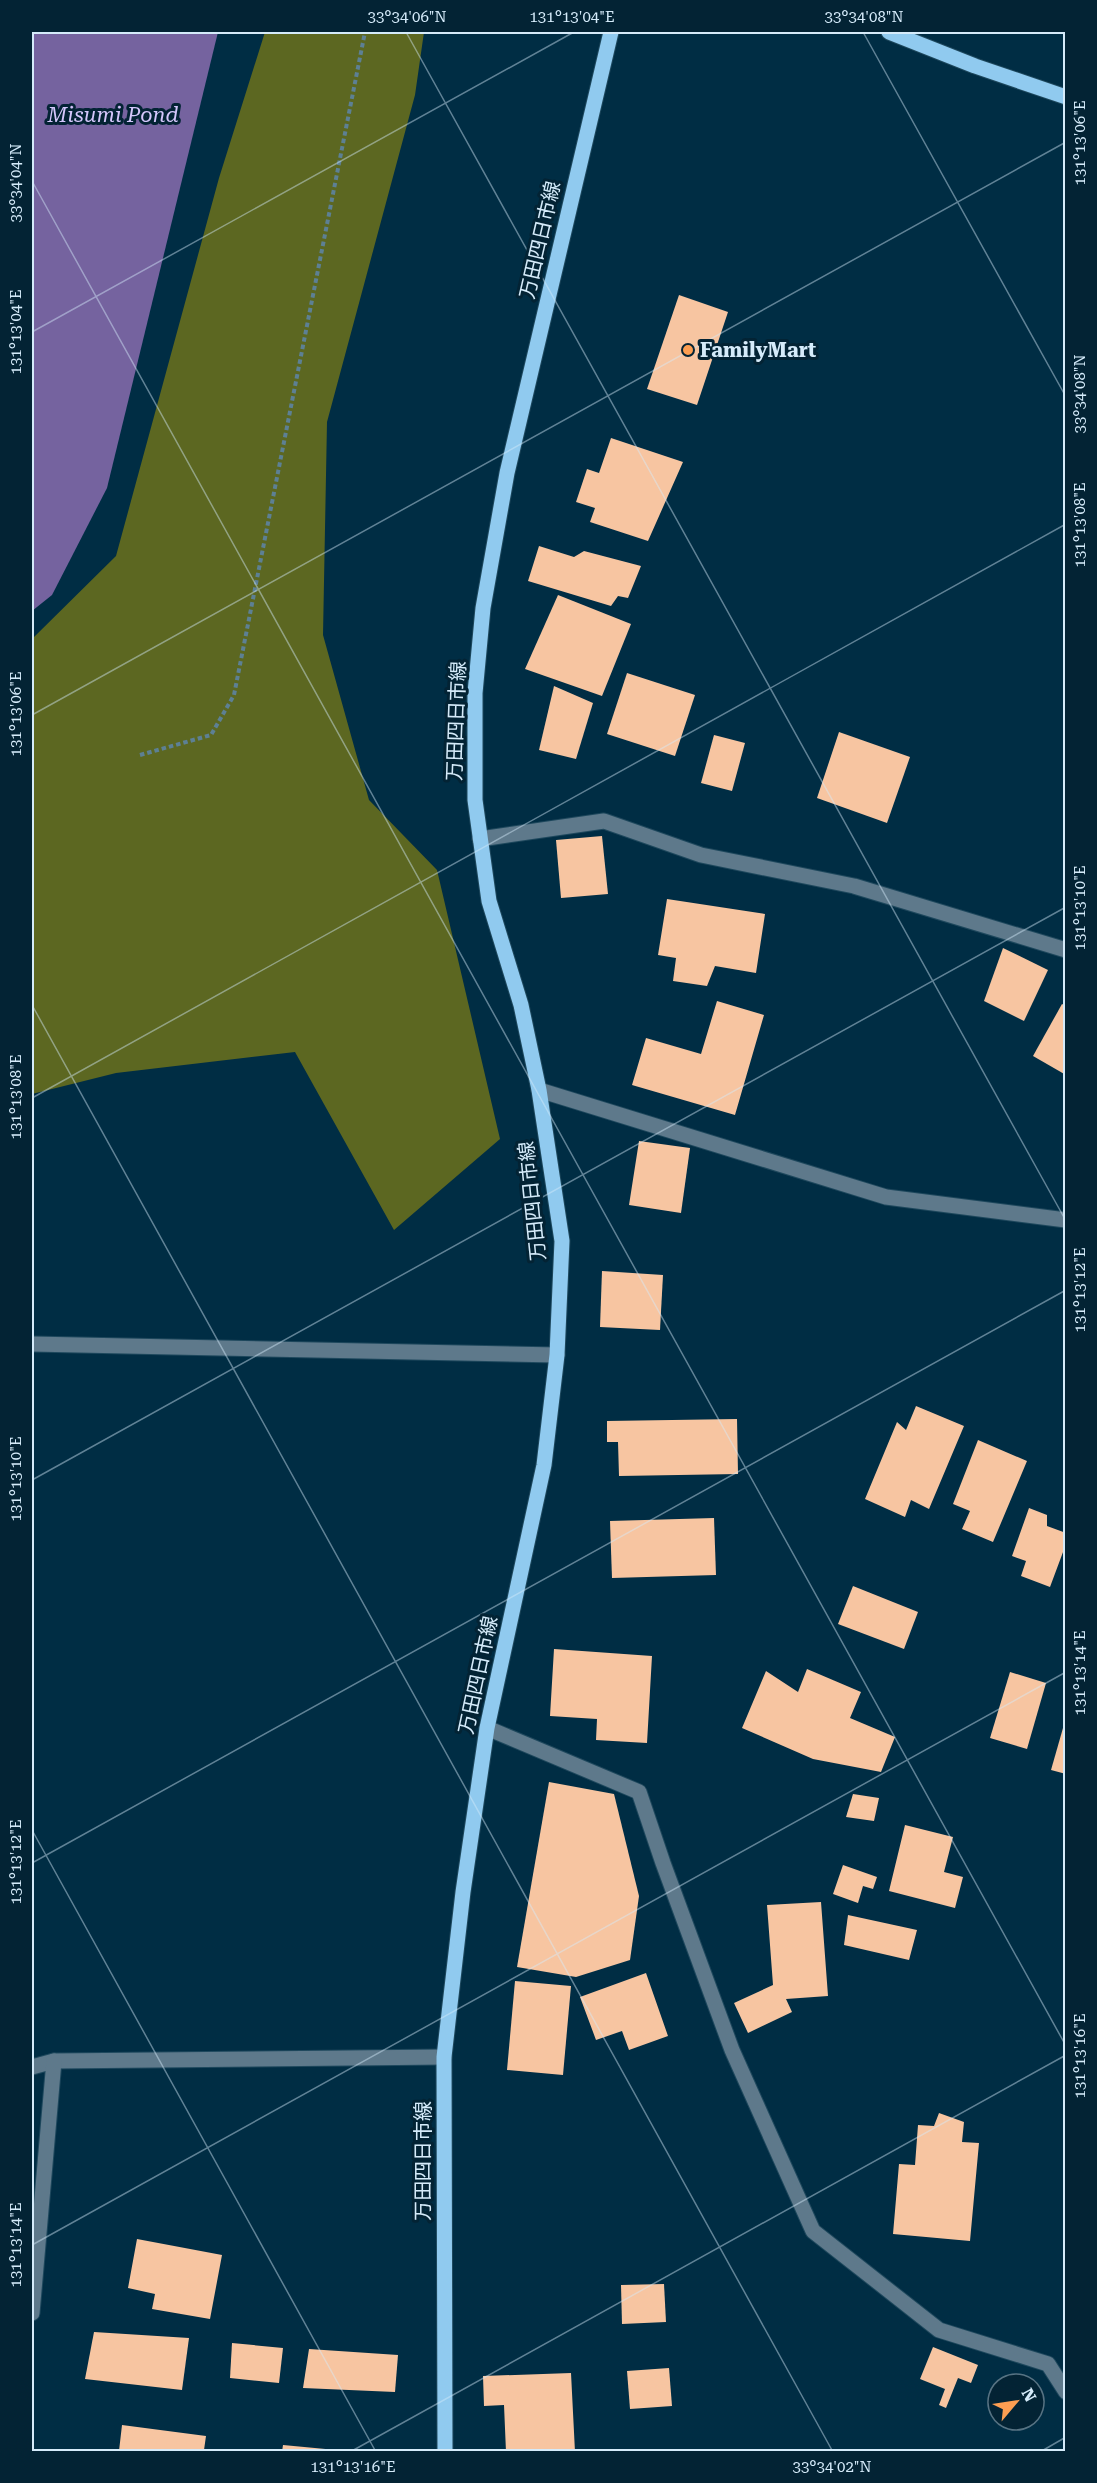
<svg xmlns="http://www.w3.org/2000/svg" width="1097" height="2483" font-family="'Roboto Serif','Noto Sans JP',serif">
<rect width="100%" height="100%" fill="#002d44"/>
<polygon fill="#5c6721" points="265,32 424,32 415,95 327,422 323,635 369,800 437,870 500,1139 394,1230 295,1052 116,1073 32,1094 32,639 116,556 219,178"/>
<polygon fill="#75639f" points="32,32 218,32 107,488 52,595 32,611"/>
<g fill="#f7c5a1">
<polygon points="679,295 728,312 697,405 647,389"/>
<polygon points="611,438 683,462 648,541 590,522 595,508 576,502 587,469 599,473"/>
<polygon points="539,546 574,557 584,551 641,566 628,598 618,596 611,606 528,581"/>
<polygon points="558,595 631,624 602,696 525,669"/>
<polygon points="627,673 695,695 675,756 607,734"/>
<polygon points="554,686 593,703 576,759 539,750"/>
<polygon points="839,732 910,757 887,823 817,798"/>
<polygon points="714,735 745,743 732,791 701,783"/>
<polygon points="602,836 608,894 561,898 556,840"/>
<polygon points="667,899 765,914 756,973 715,966 707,986 673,981 676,958 658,955"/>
<polygon points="1003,948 1048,970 1024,1021 984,1001"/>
<polygon points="717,1001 764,1015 735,1115 632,1085 646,1038 701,1054"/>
<polygon points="1062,1004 1066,1006 1066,1075 1033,1056"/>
<polygon points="639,1141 690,1148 681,1213 629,1205"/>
<polygon points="602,1271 663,1275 660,1330 600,1327"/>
<polygon points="916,1406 964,1426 929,1509 911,1500 905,1517 865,1499 897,1422 906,1430"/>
<polygon points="737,1419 738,1474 619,1476 618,1442 607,1442 607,1421"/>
<polygon points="978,1440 1027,1461 993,1542 962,1529 970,1511 953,1504"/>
<polygon points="1029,1508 1047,1515 1047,1526 1066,1533 1066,1544 1050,1587 1021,1576 1026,1561 1012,1556"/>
<polygon points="714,1518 716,1575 612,1578 610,1521"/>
<polygon points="853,1586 918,1612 904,1649 838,1624"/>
<polygon points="554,1649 652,1656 647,1743 596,1740 597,1719 550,1716"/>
<polygon points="807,1669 861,1692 850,1718 895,1737 881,1772 813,1759 742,1728 766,1671 798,1692"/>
<polygon points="1010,1672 1046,1683 1027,1749 990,1738"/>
<polygon points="1065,1721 1066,1721 1066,1774 1051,1770"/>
<polygon points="549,1782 614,1794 639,1896 630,1960 576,1977 517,1967"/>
<polygon points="853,1794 879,1798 874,1821 846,1817"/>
<polygon points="905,1825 953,1837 944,1872 963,1877 955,1908 889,1891"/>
<polygon points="843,1865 877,1877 873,1889 863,1886 858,1903 833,1894"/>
<polygon points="821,1902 828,1996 786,1999 792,2012 748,2033 734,2003 773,1985 767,1905"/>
<polygon points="848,1915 917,1930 909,1960 844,1945"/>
<polygon points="646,1973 668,2036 629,2050 622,2031 596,2040 580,1997"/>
<polygon points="515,1981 571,1986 563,2075 507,2070"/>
<polygon points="939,2113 964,2122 962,2142 979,2143 970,2241 893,2234 899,2164 915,2165 918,2125 934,2126"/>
<polygon points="137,2239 222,2255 210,2319 152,2309 155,2294 128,2288"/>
<polygon points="664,2284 666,2322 622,2324 621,2285"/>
<polygon points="94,2332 189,2338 182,2390 85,2379"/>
<polygon points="232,2343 283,2348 279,2383 230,2378"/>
<polygon points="933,2347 978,2365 971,2383 958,2378 946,2408 939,2405 945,2389 920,2379"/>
<polygon points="309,2349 398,2355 395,2392 303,2388"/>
<polygon points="669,2368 672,2406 630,2409 627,2371"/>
<polygon points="571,2373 575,2452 506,2452 504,2405 484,2406 483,2376"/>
<polygon points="122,2425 206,2436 204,2450 207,2452 119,2451"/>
<polygon points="283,2445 336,2450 336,2452 282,2452"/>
</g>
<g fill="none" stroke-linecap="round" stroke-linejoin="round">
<g stroke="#1e485d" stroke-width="17">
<g id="minor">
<polyline points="480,839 604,821 701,855 854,886 1066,950"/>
<polyline points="539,1090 886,1197 1066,1220"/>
<polyline points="32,1344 557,1355"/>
<polyline points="487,1728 639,1792 663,1863 732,2050 813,2231 939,2330 1048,2364 1066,2392"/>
<polyline points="32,2067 54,2061 444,2057"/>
<polyline points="32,2313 54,2061"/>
</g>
</g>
<g stroke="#1e485d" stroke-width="17">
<g id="major">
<polyline points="889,32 975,66 1066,97"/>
<polyline points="445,2452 444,2057 463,1892 487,1728 544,1465 557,1355 562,1241 539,1090 521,1005 489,901 475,800 475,693 483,608 507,473 611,32"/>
</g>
</g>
<polyline stroke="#5d8094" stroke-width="4" stroke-dasharray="4.5 3" stroke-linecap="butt" points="140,755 211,735 234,695 365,32"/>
<use href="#minor" stroke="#5e798b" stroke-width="15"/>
<use href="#major" stroke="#90caef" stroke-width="15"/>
</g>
<path fill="none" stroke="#d5ebfa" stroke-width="1.5" stroke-opacity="0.45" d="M406 32 1066 1221M863 32 1066 397M32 181 1066 2046M32 332 574 32M32 715 1066 142M32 1005 833 2452M32 1098 1066 524M32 1480 1066 907M32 1830 376 2452M32 1863 1066 1290M32 2245 1066 1672M350 2452 1066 2055M1040 2452 1066 2437"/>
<circle fill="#fc9e52" stroke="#032334" stroke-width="2" cx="688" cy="350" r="6"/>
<g text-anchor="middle" stroke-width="6" stroke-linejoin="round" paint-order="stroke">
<g font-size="20" fill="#d5ebfa" stroke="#032334">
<text transform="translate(540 240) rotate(-77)" y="7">万田四日市線</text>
<text transform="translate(456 721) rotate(-88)" y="7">万田四日市線</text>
<text transform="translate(532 1201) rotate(-96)" y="7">万田四日市線</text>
<text transform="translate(478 1675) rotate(-78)" y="7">万田四日市線</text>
<text transform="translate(423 2161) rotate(-90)" y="7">万田四日市線</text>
</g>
<g font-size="20" font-weight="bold" fill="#d5ebfa" stroke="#032334" text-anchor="start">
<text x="700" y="357">FamilyMart</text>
</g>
<g font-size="21" font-style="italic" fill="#d5c7fc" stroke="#032334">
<text x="113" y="122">Misumi Pond</text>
</g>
</g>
<rect width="1097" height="2483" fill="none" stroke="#032334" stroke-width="66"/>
<g transform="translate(1016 2402) rotate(61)"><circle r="28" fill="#032334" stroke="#577383" stroke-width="1.5"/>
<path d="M0-4.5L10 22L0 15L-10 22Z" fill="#fc9e52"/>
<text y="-9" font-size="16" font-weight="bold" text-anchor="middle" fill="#d5ebfa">N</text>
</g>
<rect x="33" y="33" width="1031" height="2417" fill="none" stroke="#d5ebfa" stroke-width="2"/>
<g font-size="15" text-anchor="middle" fill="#d5ebfa">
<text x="407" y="22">33°34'06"N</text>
<text x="572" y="22">131°13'04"E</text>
<text x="864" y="22">33°34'08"N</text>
<text transform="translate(1080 143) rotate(-90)" y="5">131°13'06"E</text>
<text transform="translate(16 183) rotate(-90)" y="5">33°34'04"N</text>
<text transform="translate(16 332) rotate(-90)" y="5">131°13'04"E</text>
<text transform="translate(1080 394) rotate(-90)" y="5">33°34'08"N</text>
<text transform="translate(1080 525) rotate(-90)" y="5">131°13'08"E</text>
<text transform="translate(16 714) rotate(-90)" y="5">131°13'06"E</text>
<text transform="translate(1080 908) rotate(-90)" y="5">131°13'10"E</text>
<text transform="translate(16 1097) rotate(-90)" y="5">131°13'08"E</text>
<text transform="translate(1080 1290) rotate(-90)" y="5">131°13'12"E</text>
<text transform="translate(16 1479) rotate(-90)" y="5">131°13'10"E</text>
<text transform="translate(1080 1673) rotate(-90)" y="5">131°13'14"E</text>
<text transform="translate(16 1862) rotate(-90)" y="5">131°13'12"E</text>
<text transform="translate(1080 2056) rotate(-90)" y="5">131°13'16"E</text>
<text transform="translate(16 2245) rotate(-90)" y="5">131°13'14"E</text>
<text x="353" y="2472">131°13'16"E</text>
<text x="832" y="2472">33°34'02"N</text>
</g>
</svg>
